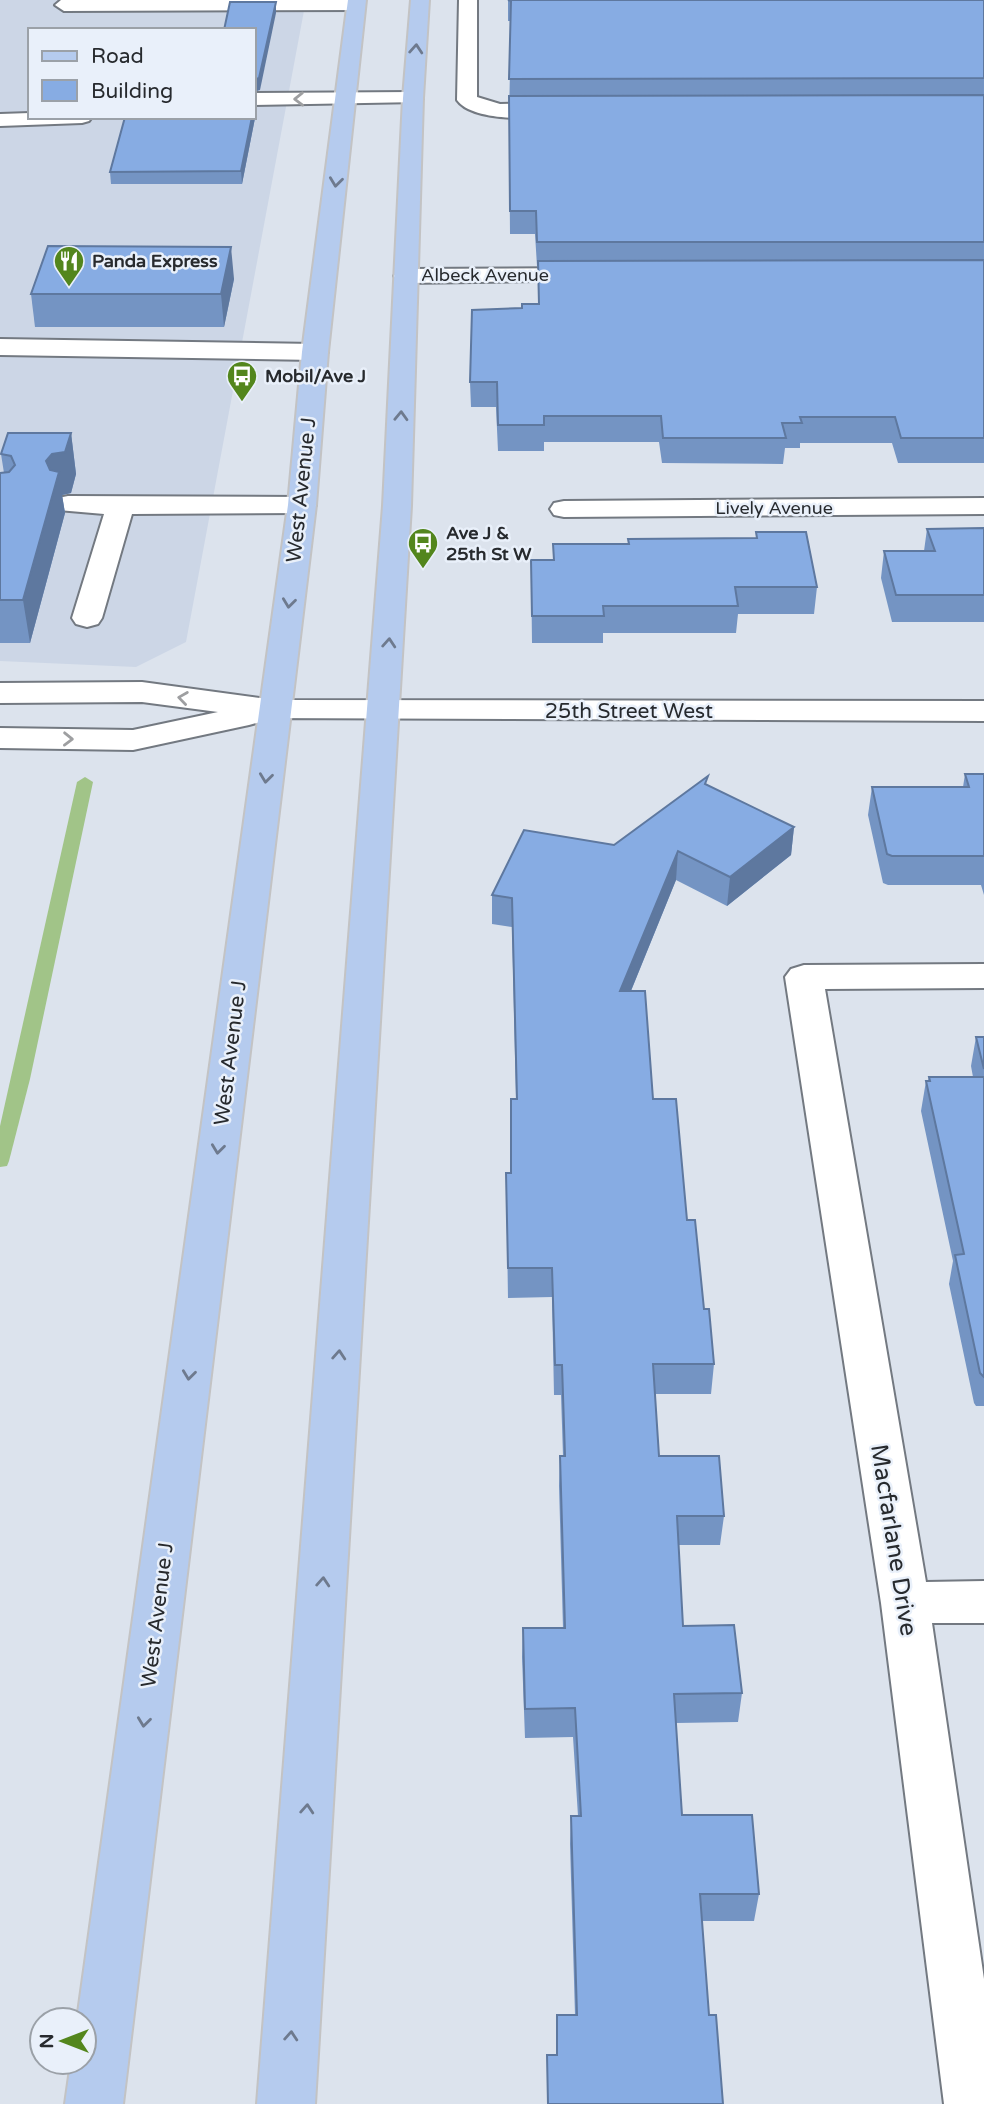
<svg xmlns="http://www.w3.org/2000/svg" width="984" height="2104" font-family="'Varela Round',sans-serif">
<rect width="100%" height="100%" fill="#dce3ed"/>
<path fill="#ccd6e6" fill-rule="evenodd" d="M0 0H306L186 642 136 667 0 661ZM30 30H254V117H30Z"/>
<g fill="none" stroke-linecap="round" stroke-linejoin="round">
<polygon fill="#a1c488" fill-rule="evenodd" points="85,777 93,782 30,1079 9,1161 7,1166 0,1167 0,1126 77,782"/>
<g stroke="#737981" stroke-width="4">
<g id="minor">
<polygon points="356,0 365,6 363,10 64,11 55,5 61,0"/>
<path d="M459 0H477V97L500 104 562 103 569 105 572 109 569 113C545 120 473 123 457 100Z"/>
<polygon points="413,92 420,94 423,98 420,102 254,105 254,93"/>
<polygon points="30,113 30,117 92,117 89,121 82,123 0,126 0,114"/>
<polygon points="590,268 598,270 602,275 598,280 406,283 398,281 394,276 398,271 406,269"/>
<polygon points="0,339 315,344 324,347 328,352 324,357 315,360 0,355"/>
<polygon points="68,496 302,497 312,499 316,505 312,511 302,513 132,514 102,618 98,624 87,627 76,624 72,618 104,514 58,510 54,504 58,498"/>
<polygon points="984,498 984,514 564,517 554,515 550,509 554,503 564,501"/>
<polygon points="142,682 275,700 984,701 984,721 263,718 260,722 249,725 133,750 0,748 0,728 133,730 218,712 142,702 0,703 0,683"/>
<polygon points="984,964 984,988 825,989 926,1582 984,1581 984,1623 932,1623 984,1979 984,2104 944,2104 881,1603 785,977 791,969 804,965"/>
</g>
</g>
<g stroke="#c3c3c4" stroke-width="4">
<g id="major">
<polygon points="348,0 366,0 328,352 316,505 123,2104 65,2104 71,2062 84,2062 84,2020 77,2020 288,505 302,352"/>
<polygon points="411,0 429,0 423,98 411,506 315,2104 257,2104 383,506 403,98"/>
</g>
</g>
<use href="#minor" fill="#fff" fill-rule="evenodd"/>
<use href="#major" fill="#b5cbee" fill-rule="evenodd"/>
</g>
<g fill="#7494c3">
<polygon points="508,0 984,0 984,463 898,463 892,443 800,443 800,448 785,448 783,464 662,463 659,442 544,442 544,451 498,451 496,407 471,407 470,382 522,308 538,304 538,266 537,266 535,234 510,234 509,118 511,21 508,21"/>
<polygon points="257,108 242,184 111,184 110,172"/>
<polygon points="234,279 224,327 35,327 31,294"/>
<polygon points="71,433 76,474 71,493 62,495 65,513 30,643 0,643 0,473 4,473 1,454"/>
<polygon points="984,528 984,622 892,622 881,578 884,551 924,551 927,529"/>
<polygon points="756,532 817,587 814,614 738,614 736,633 603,633 603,643 532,643 531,560 553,560 553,544 628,544 628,539 756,538"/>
<polygon points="965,774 984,774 984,895 981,885 888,885 883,883 868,815 872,787 963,787"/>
<polygon points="708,786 794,827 791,855 727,906 676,880 631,991 653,1099 687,1220 714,1364 711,1394 655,1394 659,1456 724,1516 720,1545 678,1545 683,1626 742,1693 738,1722 676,1723 682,1815 759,1894 754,1921 702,1921 709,2015 723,2104 547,2104 547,2055 556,2055 557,2015 575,2015 570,1844 571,1816 578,1816 573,1737 525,1738 522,1657 523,1628 563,1628 559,1486 560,1456 563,1456 561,1395 554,1395 552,1297 508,1298 506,1173 511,1173 516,1099 512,927 492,924 492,895 614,845"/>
<polygon points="976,1037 984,1037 984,1406 976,1406 974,1403 949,1284 953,1261 921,1111 926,1081 928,1081 929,1077 973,1077 971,1066"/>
</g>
<g fill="#5e789f">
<polygon points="276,2 276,13 260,90 254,92 254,80"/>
<polygon points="256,96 257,108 242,184 241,171 252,117 254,117 254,106"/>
<polygon points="231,247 234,279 224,327 221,294"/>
<polygon points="71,433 76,474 71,493 62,495 65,513 30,643 23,600 46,461"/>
<polygon points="794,827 791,855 727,906 730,877"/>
<polygon points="678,851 676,880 619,1020 620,991"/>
</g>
<g fill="#87ace3" stroke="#5e789f" stroke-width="2">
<polygon points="508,0 984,0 984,78 509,79 511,1"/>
<polygon points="230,2 276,2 259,78 254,80 254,30 224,30"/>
<polygon points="984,95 984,242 537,242 536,211 510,211 509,96"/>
<polygon points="125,117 252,117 241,171 110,172"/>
<polygon points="48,246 231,247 221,294 31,294"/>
<polygon points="984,260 984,438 901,438 895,417 800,417 802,423 782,423 786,438 663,438 661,416 544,416 544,425 498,425 497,382 470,382 472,310 522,308 522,304 539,304 538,261"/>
<polygon points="8,433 71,433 65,452 52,454 46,461 50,470 59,472 23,600 0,600 0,473 9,472 15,465 11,456 1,454"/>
<polygon points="984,528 984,595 896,595 884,551 935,551 927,529"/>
<polygon points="756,532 806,532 817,587 735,587 738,606 603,606 604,616 532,616 531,560 554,560 553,544 629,544 628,539 757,538"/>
<polygon points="965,774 984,774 984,856 892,856 887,854 872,787 969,787"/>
<polygon points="708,776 705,784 794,827 730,877 678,851 620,991 645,991 653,1099 676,1099 687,1220 695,1220 704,1309 709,1309 714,1364 653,1364 659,1456 719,1456 724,1516 677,1516 683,1626 734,1625 742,1693 674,1694 682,1815 752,1815 759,1894 700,1894 709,2015 716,2015 723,2104 548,2104 547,2055 557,2055 557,2015 577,2015 571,1816 581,1816 575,1708 525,1709 523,1628 565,1628 560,1456 565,1456 562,1365 555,1365 552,1268 508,1268 506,1173 511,1173 511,1099 517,1099 512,898 492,895 524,830 614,845"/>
<polygon points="976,1037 984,1037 984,1069"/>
<polygon points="929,1077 984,1077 984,1377 980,1373 955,1255 964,1254 926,1081 930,1081"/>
</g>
<defs><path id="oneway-chevron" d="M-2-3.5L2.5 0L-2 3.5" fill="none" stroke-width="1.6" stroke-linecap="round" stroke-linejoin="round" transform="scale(1.75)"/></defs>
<g stroke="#6e7a8e">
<use href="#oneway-chevron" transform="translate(416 49) rotate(-86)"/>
<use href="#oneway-chevron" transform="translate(336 182) rotate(97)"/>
<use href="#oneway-chevron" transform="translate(401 416) rotate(-88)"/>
<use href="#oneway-chevron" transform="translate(289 603) rotate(97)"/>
<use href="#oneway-chevron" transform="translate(389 643) rotate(-86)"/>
<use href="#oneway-chevron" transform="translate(266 778) rotate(97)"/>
<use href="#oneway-chevron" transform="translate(218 1149) rotate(97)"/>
<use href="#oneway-chevron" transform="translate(339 1355) rotate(-86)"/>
<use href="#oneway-chevron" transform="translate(189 1375) rotate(97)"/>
<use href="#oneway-chevron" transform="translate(323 1582) rotate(-86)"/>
<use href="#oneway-chevron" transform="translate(144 1722) rotate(97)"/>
<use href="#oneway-chevron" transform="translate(307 1809) rotate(-86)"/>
<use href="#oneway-chevron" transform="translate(291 2036) rotate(-86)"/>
</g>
<g stroke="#9e9fa1">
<use href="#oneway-chevron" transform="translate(299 99) rotate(179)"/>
<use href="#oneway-chevron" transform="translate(183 698) rotate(-172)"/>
<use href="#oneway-chevron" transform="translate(68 739) rotate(1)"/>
</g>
<defs>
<g id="restaurant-pin" transform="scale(1.575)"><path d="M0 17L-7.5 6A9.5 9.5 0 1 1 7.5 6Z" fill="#53861d" stroke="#e9f0fa"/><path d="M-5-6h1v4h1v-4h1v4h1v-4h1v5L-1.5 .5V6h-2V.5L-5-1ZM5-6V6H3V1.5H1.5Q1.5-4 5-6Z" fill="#fff"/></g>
<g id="bus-pin" transform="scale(1.575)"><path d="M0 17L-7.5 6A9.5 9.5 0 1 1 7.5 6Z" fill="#53861d" stroke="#e9f0fa"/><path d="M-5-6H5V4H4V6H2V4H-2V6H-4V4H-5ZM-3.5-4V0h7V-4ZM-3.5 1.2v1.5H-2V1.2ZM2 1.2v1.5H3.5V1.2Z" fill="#fff"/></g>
</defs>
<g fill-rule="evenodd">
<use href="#restaurant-pin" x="69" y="261"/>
<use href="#bus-pin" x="242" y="376"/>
<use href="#bus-pin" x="423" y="543"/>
</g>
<g text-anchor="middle" stroke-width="5" stroke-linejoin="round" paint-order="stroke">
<g font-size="18" font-weight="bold" fill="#272a2e" stroke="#e9f0fa" text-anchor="start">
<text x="92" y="267">Panda Express</text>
<text x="265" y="382">Mobil/Ave J</text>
<text x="446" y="539">Ave J &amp;<tspan x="446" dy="21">25th St W</tspan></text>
</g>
<g font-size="18" fill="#272a2e" stroke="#e9f0fa">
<text x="485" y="281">Albeck Avenue</text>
<text x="774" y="514">Lively Avenue</text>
</g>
<g font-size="21" fill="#272a2e" stroke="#e9f0fa">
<text transform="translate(301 490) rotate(-84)" y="7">West Avenue J</text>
<text x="629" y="718">25th Street West</text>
<text transform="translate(230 1053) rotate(-83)" y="7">West Avenue J</text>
<text transform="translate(157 1615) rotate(-83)" y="7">West Avenue J</text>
</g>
<g font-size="24" fill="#272a2e" stroke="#e9f0fa">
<text transform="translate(894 1540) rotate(81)" y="8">Macfarlane Drive</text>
</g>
</g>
<rect x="28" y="28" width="228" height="91" fill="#e9f0fa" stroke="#9ba1a8" stroke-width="2"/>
<rect x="42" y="51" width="35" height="10" fill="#b5cbee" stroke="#9ba1a8" stroke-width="2"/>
<text x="91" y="63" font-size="21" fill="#272a2e">Road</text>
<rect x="42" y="80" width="35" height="21" fill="#87ace3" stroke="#9ba1a8" stroke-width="2"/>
<text x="91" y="98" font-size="21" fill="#272a2e">Building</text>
<g transform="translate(63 2041) rotate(270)"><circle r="33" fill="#e9f0fa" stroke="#9ba1a8" stroke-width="2"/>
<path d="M0-5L12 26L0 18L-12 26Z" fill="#53861d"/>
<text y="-10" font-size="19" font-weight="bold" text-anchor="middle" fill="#272a2e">N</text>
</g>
</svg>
